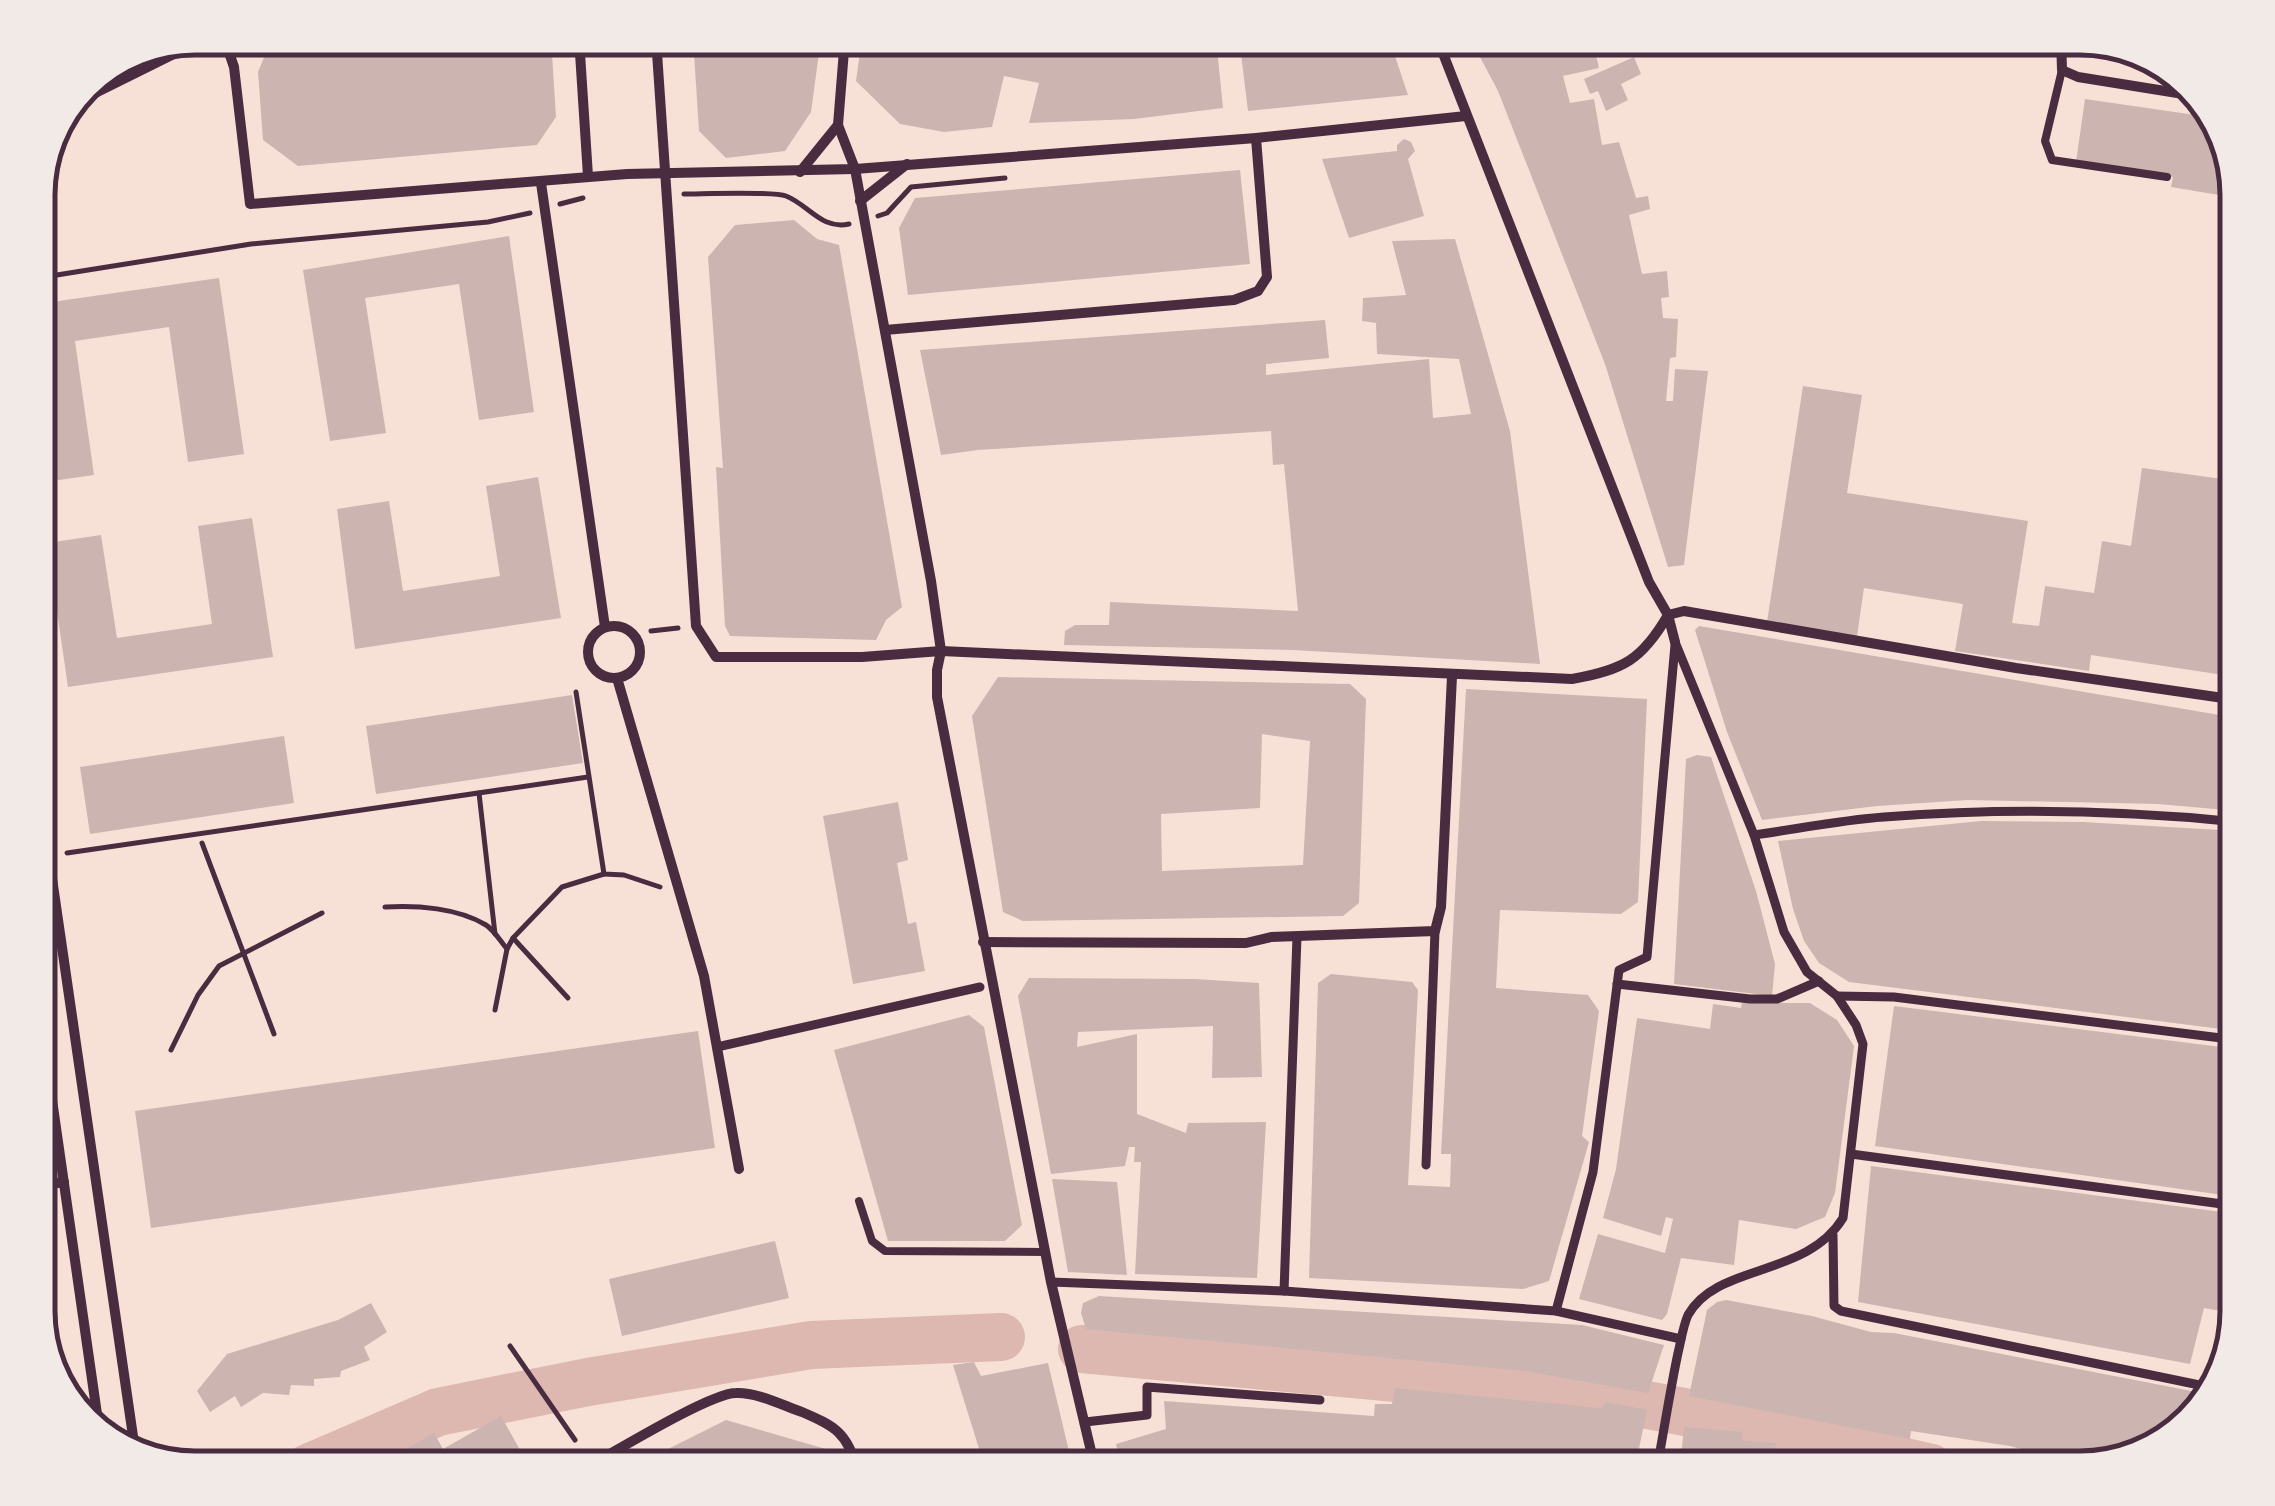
<svg xmlns="http://www.w3.org/2000/svg" width="2275" height="1506" font-family="'Crimson Pro',serif">
<rect width="100%" height="100%" fill="#f7e1d7"/>
<g fill="none" stroke-linecap="round" stroke-linejoin="round">
<g stroke="#dcb8b0" stroke-width="48">
<polyline points="1082,1349 1610,1398 1695,1414 1931,1468"/>
<polyline points="308,1468 438,1412 588,1382 811,1345 1001,1337"/>
</g>
</g>
<g fill="#ccb4b1" fill-rule="evenodd">
<polygon points="281,38 551,38 556,117 537,145 298,166 263,140 258,72 270,43"/>
<polygon points="693,38 821,38 811,112 785,151 726,158 699,131"/>
<polygon points="862,38 1216,38 1223,108 1134,119 1029,123 1039,83 1004,76 992,127 944,132 900,124 856,81"/>
<polygon points="1258,38 1389,38 1408,95 1248,111 1241,54 1264,51"/>
<polygon points="1470,38 1592,38 1599,68 1563,76 1570,103 1594,99 1602,145 1619,142 1636,198 1648,196 1650,209 1629,215 1642,274 1667,271 1669,297 1661,298 1663,318 1678,319 1676,357 1670,358 1666,401 1673,401 1675,369 1708,371 1684,565 1668,567 1605,364 1498,91"/>
<polygon points="1634,57 1641,74 1621,84 1628,100 1606,111 1598,91 1590,94 1584,79"/>
<polygon points="2085,99 2216,118 2221,125 2237,198 2171,187 2173,177 2076,162"/>
<polygon points="1404,139 1411,142 1415,151 1408,159 1424,216 1349,238 1322,159 1397,151 1397,145"/>
<polygon points="1240,170 1250,264 908,295 899,228 915,198"/>
<polygon points="794,220 817,239 839,245 902,607 886,620 876,640 730,636 725,626 716,467 723,468 708,257 735,225"/>
<polygon points="509,236 534,412 479,420 459,284 365,298 386,433 330,441 303,270"/>
<polygon points="1455,239 1510,431 1540,664 1293,650 1064,645 1065,631 1075,625 1109,625 1110,602 1298,611 1284,464 1273,465 1271,431 978,450 941,455 920,350 1325,320 1329,358 1266,364 1266,375 1429,359 1433,418 1471,414 1459,359 1377,354 1376,323 1362,321 1363,298 1406,295 1392,241"/>
<polygon points="219,278 244,454 188,462 169,327 75,341 94,475 38,483 38,304"/>
<polygon points="1803,386 1862,395 1847,493 2028,521 2012,623 2039,626 2045,586 2094,593 2102,541 2131,546 2142,468 2230,480 2220,555 2237,557 2237,677 2091,655 2089,671 1955,651 1963,604 1864,588 1857,636 1767,622"/>
<polygon points="538,477 561,618 355,649 337,509 389,501 403,591 500,576 486,486"/>
<polygon points="252,518 273,657 68,687 47,543 101,535 117,638 212,624 198,526"/>
<polygon points="1699,626 2237,718 2237,811 2158,804 1968,800 1877,806 1762,820 1727,732 1695,630"/>
<path d="M998 677 1350 684 1366 699 1359 903 1343 916 1023 921 1003 912 972 716ZM1262 734 1310 741 1303 865 1162 871 1161 814 1260 808Z"/>
<polygon points="1466,689 1647,699 1638,902 1621,914 1500,910 1496,988 1588,995 1599,1011 1582,1136 1589,1142 1549,1281 1523,1289 1309,1278 1318,983 1331,974 1412,982 1418,990 1408,1185 1450,1187 1451,1154 1441,1154"/>
<polygon points="572,695 583,763 376,794 366,726"/>
<polygon points="284,736 294,803 90,834 80,767"/>
<polygon points="1697,755 1711,757 1756,891 1775,964 1772,996 1674,984 1686,759"/>
<polygon points="898,802 908,860 897,863 908,924 916,922 925,971 853,984 823,816"/>
<polygon points="1981,821 2083,822 2237,831 2237,1031 1849,982 1819,963 1804,941 1793,909 1778,841"/>
<polygon points="1029,978 1195,979 1259,983 1262,1077 1212,1078 1213,1026 1078,1032 1077,1047 1137,1034 1137,1114 1186,1133 1188,1123 1266,1122 1257,1278 1135,1274 1141,1162 1134,1162 1135,1147 1129,1147 1125,1166 1051,1174 1018,996"/>
<polygon points="1742,1003 1810,1003 1837,1020 1854,1046 1835,1193 1825,1217 1796,1229 1739,1220 1734,1265 1681,1258 1667,1314 1662,1320 1579,1299 1598,1234 1665,1253 1673,1219 1666,1217 1661,1236 1603,1218 1616,1169 1637,1018 1710,1029 1713,1004 1741,1008"/>
<polygon points="1894,1006 2237,1049 2237,1197 1875,1146"/>
<polygon points="969,1015 984,1027 1022,1225 1005,1241 888,1241 834,1050"/>
<polygon points="698,1031 715,1148 151,1228 135,1111"/>
<polygon points="1871,1166 2237,1214 2237,1314 2204,1308 2190,1364 1858,1302"/>
<polygon points="1052,1179 1117,1182 1127,1275 1068,1272"/>
<polygon points="775,1241 789,1298 622,1336 609,1279"/>
<polygon points="1099,1296 1582,1325 1664,1345 1648,1393 1525,1371 1086,1329 1081,1313 1083,1303"/>
<polygon points="1726,1300 1812,1316 1871,1332 1894,1333 2212,1395 2150,1452 2088,1467 2010,1446 1911,1431 1910,1439 1689,1396 1707,1310 1717,1302"/>
<polygon points="371,1303 387,1332 364,1347 370,1360 341,1371 340,1377 314,1379 314,1386 291,1385 289,1395 263,1393 241,1407 235,1396 210,1412 197,1391 227,1354 338,1320"/>
<polygon points="974,1362 981,1376 1048,1363 1073,1468 985,1468 953,1365"/>
<polygon points="1395,1388 1600,1408 1606,1402 1647,1410 1635,1468 1121,1468 1116,1444 1166,1429 1164,1401 1374,1416 1375,1404 1392,1404"/>
<polygon points="501,1416 528,1464 519,1468 374,1468 434,1433 443,1449"/>
<polygon points="726,1420 826,1449 832,1468 630,1468"/>
<polygon points="1684,1427 1743,1432 1742,1441 1776,1443 1775,1451 1817,1454 1815,1462 1845,1468 1680,1468"/>
</g>
<g fill="none" stroke-linecap="round" stroke-linejoin="round">
<g stroke="#4a2c40" stroke-width="5">
<path d="M684 194C702 194 773 191 786 196 809 205 821 230 849 224"/>
<polyline points="560,204 583,198"/>
<polyline points="878,216 887,213 911,187 1005,178"/>
<polyline points="38,278 251,244 488,222 530,213"/>
<polyline points="651,631 678,628"/>
<polyline points="576,692 604,874 624,875 660,887"/>
<polyline points="479,793 495,934"/>
<polyline points="202,843 274,1034"/>
<polyline points="67,853 588,777"/>
<path d="M385 907C417 905 458 908 486 925 494 930 501 942 507 949"/>
<polyline points="513,938 568,998"/>
<polyline points="495,1010 507,949 513,938 562,887 604,874"/>
<polyline points="171,1050 198,995 219,966 322,913"/>
<polyline points="510,1346 575,1440"/>
<polyline points="65,1397 78,1394"/>
</g>
<g stroke="#4a2c40" stroke-width="8">
<polyline points="2062,70 2045,141 2052,160 2167,177"/>
<polyline points="859,1201 872,1241 885,1251 1046,1252"/>
</g>
<g stroke="#4a2c40" stroke-width="9">
<path d="M1754 835C1797 829 1841 820 1884 817 2001 808 2120 810 2237 822"/>
<polyline points="1617,984 1750,999 1777,999 1819,981"/>
<polyline points="1837,996 1894,997 2237,1040"/>
<polyline points="717,1047 980,987"/>
<polyline points="1851,1154 2237,1206"/>
<polyline points="1426,1165 1435,931"/>
<polyline points="1833,1235 1834,1306 1841,1311 2214,1388"/>
<polyline points="1051,1282 1284,1291 1556,1311 1681,1339"/>
<polyline points="1284,1291 1297,937"/>
<polyline points="1556,1311 1593,1172 1619,970 1647,957 1675,645"/>
<polyline points="1085,1422 1147,1415 1147,1387 1320,1400"/>
<path d="M1657 1468C1664 1430 1670 1391 1678 1353 1681 1341 1683 1326 1688 1315 1717 1263 1806 1278 1843 1218L1863 1044 1856 1025 1837 996 1807 972 1784 932 1754 835 1675 642"/>
</g>
<g stroke="#4a2c40" stroke-width="10">
<polyline points="224,38 234,67 250,204 627,174 855,169 1256,138 1466,116"/>
<polyline points="579,38 588,176"/>
<path d="M656 38 696 626 716 657H862L941 651 1572 679C1623 670 1642 660 1668 615L1684 611 2016 668 2237 700"/>
<polyline points="845,38 838,125 855,169 931,581 941,651 937,670 937,697 1051,1282 1095,1468"/>
<polyline points="1437,38 1649,582 1668,615 1675,642"/>
<polyline points="2061,38 2062,70 2078,77 2196,96"/>
<polyline points="75,103 206,38"/>
<polyline points="800,172 838,125"/>
<polyline points="541,183 605,627"/>
<polyline points="860,201 907,164"/>
<polyline points="885,330 1234,300 1258,291 1267,277 1256,138"/>
<circle cx="614" cy="652" r="26"/>
<polyline points="617,678 704,976 739,1169"/>
<polyline points="38,782 135,1450"/>
<polyline points="983,942 1246,943 1271,937 1435,931 1441,907 1452,676"/>
<polyline points="38,1002 100,1435"/>
<polyline points="38,1186 64,1182"/>
<path d="M585 1468C613 1453 710 1393 736 1393 756 1392 782 1405 802 1412 835 1426 847 1433 857 1468"/>
</g>
</g>
<path d="M0 0H2275V1506H0ZM195 55H2080A140 140 0 0 1 2220 195V1311A140 140 0 0 1 2080 1451H195A140 140 0 0 1 55 1311V195A140 140 0 0 1 195 55Z" fill="#f1eae7" fill-rule="evenodd"/>
<path fill="none" stroke="#4a2c40" stroke-width="5" d="M195 55H2080A140 140 0 0 1 2220 195V1311A140 140 0 0 1 2080 1451H195A140 140 0 0 1 55 1311V195A140 140 0 0 1 195 55Z"/>
</svg>
